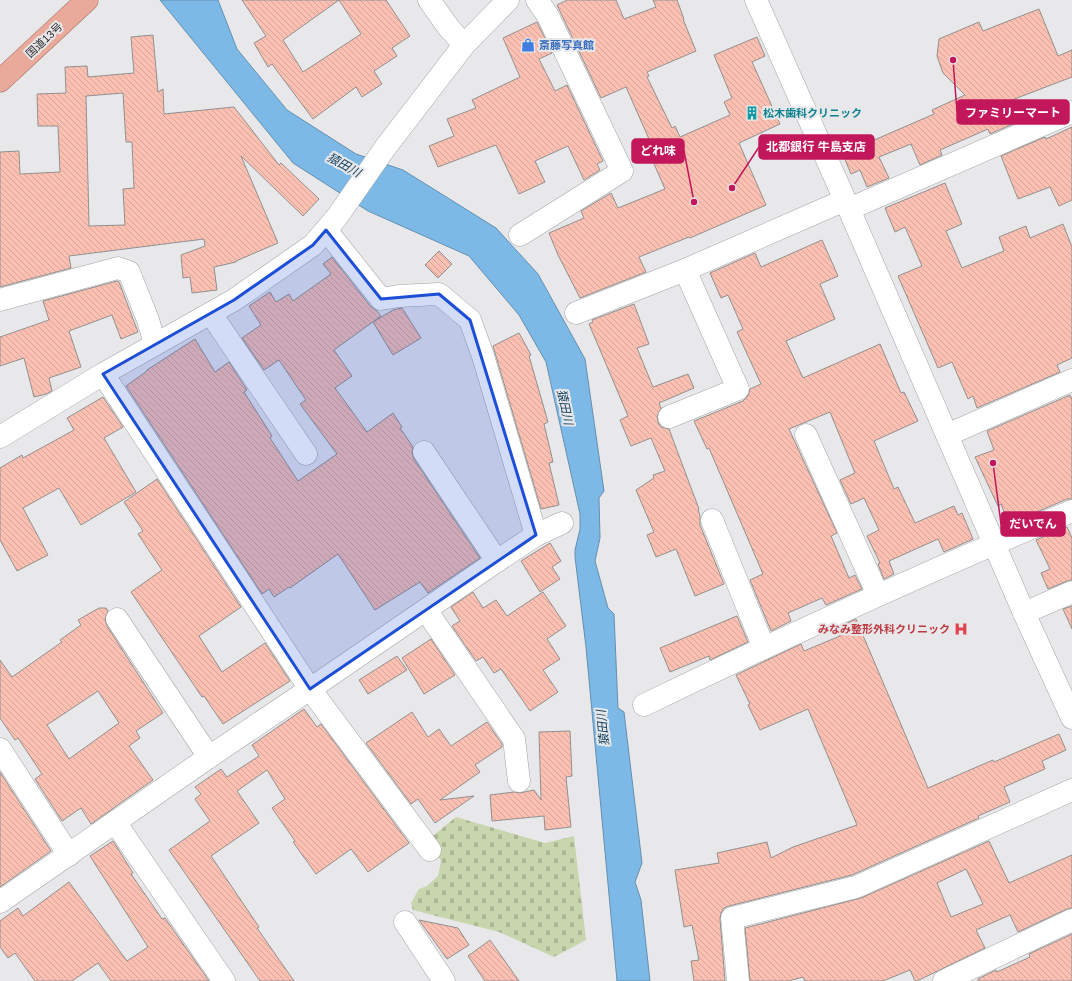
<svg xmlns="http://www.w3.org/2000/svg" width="1072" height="981" font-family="Helvetica,'Noto Sans JP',sans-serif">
<defs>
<pattern id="cemetery-stones" width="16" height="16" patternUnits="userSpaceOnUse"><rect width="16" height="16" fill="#c8d5ad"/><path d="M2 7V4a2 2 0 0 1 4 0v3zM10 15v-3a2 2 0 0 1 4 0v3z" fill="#acb795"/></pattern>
<pattern id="building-back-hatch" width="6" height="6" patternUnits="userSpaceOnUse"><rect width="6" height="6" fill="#fbc0b1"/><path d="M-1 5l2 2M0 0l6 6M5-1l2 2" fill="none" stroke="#d7a599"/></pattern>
</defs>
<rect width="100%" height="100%" fill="#e8e8eb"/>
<polygon fill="url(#cemetery-stones)" points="456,817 545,843 574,836 586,940 554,957 499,932 413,910 411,903 419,889 427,886 438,876 441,861 429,839"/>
<polygon fill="#7db9e6" stroke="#658faf" points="160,0 218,0 237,49 287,110 356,154 403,170 496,228 538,274 585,359 604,491 599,498 600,538 595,561 608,608 614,614 618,708 624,712 642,863 635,882 641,900 650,981 617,981 586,647 575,557 575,550 580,529 580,514 546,362 519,315 469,256 368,211 293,163"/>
<g fill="url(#building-back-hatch)" stroke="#92908f" fill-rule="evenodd">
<path d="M242 0H386L410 36 392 48 397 56 374 71 382 84 362 97 356 87 313 119 272 64 268 67 254 43 266 36ZM339 0 361 34 303 72 283 40Z"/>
<polygon points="567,0 616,0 624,19 656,7 653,0 677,0 684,19 683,19 696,51 647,72 649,76 647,77 672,128 675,126 680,137 730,115 724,102 732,98 714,55 757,37 765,56 752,62 780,124 739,143 766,205 690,238 689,237 639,257 646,272 580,298 558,255 549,233 584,218 581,211 611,193 618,208 665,189 644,141 649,139 626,87 601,98 557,5"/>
<polygon points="1039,9 1058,56 1072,50 1072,77 1004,103 1013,124 990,134 988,129 940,150 942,155 920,165 911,144 879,157 889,178 867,187 860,170 851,174 842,152 871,139 872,141 934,114 932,110 965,95 943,73 937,56 939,39 979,22 983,31"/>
<polygon points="537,22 552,53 539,59 555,91 567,85 603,161 597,164 600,170 584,180 568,146 535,161 545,182 519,194 496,145 438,167 429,146 454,136 447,119 476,108 472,100 520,77 503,38"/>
<path d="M153 35 158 92 163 89 164 114 234 107 279 165 281 163 319 199 303 216 241 156 278 243 236 261V262L214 267 217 290 192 293 190 277 183 278 181 255 205 246 204 239 69 256 71 268 0 287V152L19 151 20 174 60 172 58 126H38L37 94 66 93 65 67 87 66 88 77 134 73 131 37ZM123 93 126 142H132L134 188 123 189 125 225 89 226 86 96Z"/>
<polygon points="1072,127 1072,200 1059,206 1050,187 1018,199 1001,156 1045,137 1046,139"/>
<polygon points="945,183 962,224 946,231 962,268 1004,251 999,237 1026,226 1030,238 1063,224 1072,247 1072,358 1057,365 1060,372 977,408 973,396 968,399 952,362 938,368 898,276 922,266 905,227 895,232 885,208"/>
<polygon points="822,240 838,276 820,284 835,319 786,341 803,378 880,344 901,393 904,392 918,421 874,441 894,489 898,487 915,523 954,506 958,515 962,513 973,539 944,552 938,539 889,561 894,574 884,579 878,564 880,563 867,536 879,530 864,498 851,504 840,480 855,473 830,412 789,429 837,533 831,536 849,578 855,575 862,589 826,605 822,598 788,613 791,621 771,631 750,580 763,574 709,448 707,449 694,421 743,401 748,396 750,389 761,384 737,332 743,329 728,295 721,298 710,273 755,253 761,267"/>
<polygon points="439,251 452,264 438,278 425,265"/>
<polygon points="332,257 371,307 377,311 381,316 334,350 352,376 335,388 367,432 393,413 402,427 400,428 413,447 412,452 414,459 480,558 428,593 420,582 375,610 338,554 290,588 289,587 274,597 269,589 262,594 126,386 147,371 147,370 195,339 215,372 229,362 247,390 244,392 272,436 270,438 298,481 337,454 300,404 306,400 279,360 264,370 242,338 261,325 249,306 270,292 276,302 289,294 293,301 331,274 323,264"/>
<polygon points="117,281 119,282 138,332 121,339 112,315 69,331 81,367 49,378 52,391 46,394 34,397 24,358 0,366 0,337 49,320 43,301"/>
<polygon points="634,304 649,344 637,348 653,387 688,374 694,388 659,403 661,408 657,416 658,422 661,427 669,429 699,509 698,509 700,516 700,525 724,584 695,596 676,549 656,557 647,535 654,532 636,490 654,478 653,475 665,471 651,438 631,446 620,420 628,416 589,324 593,322 592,320"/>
<polygon points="402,308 421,338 393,355 373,322 393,310"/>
<polygon points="519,333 531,355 529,356 548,422 544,424 553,462 549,463 559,505 541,509 493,346"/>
<polygon points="1070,395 1072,399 1072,499 1067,499 1009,524 1001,504 998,506 975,457 994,450 987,431"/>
<polygon points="103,397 123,427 104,438 136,492 81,525 59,488 23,508 48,555 17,571 0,540 0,468 22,455 23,458 74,430 67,418"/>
<polygon points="157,479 241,607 199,636 222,672 265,643 290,681 223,724 204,696 202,697 131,592 162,570 138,534 143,531 124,502"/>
<polygon points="1067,527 1072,538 1072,580 1067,581 1048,589 1041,573 1050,569 1036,540"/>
<polygon points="550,543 561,561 552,567 560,579 540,592 521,561"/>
<polygon points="473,592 483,608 496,600 507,616 543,592 566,626 547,639 560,659 543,670 558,692 530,711 501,669 494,673 483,657 476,661 452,626 460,621 451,607"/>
<polygon points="1072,606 1072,629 1063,609"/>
<path d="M99 608H106L108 611 105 619 107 626 163 713 136 731 140 738 129 746 153 780 91 824 81 808 62 821 35 779 42 774 18 738 15 740 0 718V660L12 677 62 642 60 640 81 625 78 620ZM98 691 119 723 69 759 47 725Z"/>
<polygon points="737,616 748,642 710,660 709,656 670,672 660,648"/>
<polygon points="856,619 928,788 993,760 994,762 1059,734 1066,750 1042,761 1045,769 1004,787 1010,802 978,816 979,818 852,875 729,906 724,908 721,913 720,919 725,981 694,981 691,961 699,960 692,925 684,927 675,870 719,863 717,853 767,842 771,858 793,847 857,825 808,709 760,730 748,705 750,704 736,675 801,644 804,651 840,636 836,628"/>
<polygon points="431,639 455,675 424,694 402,658"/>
<polygon points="397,656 407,670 368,694 359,680"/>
<polygon points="304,709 317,727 321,724 409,843 368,872 351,849 316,874 293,842 295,841 272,808 285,799 267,770 237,791 259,823 211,856 259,927 257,928 294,981 260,981 169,850 210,821 195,799 201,794 195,787 221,769 227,777 259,756 252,745"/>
<polygon points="412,712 428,737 439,729 451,746 487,722 502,744 502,747 475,765 480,772 440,800 474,796 435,823 418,799 411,804 366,743"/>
<polygon points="570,731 572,776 566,777 571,827 545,830 544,816 492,821 490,795 514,792 520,793 534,790 541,800 539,732"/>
<polygon points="0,772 51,851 0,887"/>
<polygon points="113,841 133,873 131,874 162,919 165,918 209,981 111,981 98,963 72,981 35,981 15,953 8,958 0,947 0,921 18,908 23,916 69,882 127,961 148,947 90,856"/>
<path d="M989 841 1009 883 1072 855V908L1067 909 1018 932 1010 915 976 930 985 948 917 981H915L910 970 883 981H805L803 977 789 981H750L745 928 861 898ZM966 869 983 904 951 917 937 883Z"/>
<polygon points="419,920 458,928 469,945 447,959"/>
<polygon points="1072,934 1072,981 978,981 978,979 996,970 997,972 1030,957 1029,954"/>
<polygon points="490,940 519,981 485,981 468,956"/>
</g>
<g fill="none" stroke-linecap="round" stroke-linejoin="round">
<g stroke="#a3a4a6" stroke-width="23">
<g id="minor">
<polyline points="429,0 449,28 464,45"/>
<polyline points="849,209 1072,112"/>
<polyline points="326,230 381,299 399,296 439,294 470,320 483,356 536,535"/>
<polyline points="520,235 622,171 548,16 537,0"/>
<polyline points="0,300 118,268 129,272 148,320 155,344"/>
<polyline points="576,313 685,270 845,200"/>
<polyline points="211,314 306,454"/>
<polyline points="103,374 310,689 430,850"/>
<polyline points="669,417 738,389 685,270"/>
<polyline points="806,435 878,595"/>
<polyline points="947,435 1072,380"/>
<polyline points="424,452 497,561"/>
<polyline points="712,520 764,648"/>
<polyline points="426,610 514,739 519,781"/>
<polyline points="1024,613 1072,592"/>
<polyline points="117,619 209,757"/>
<path d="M644 705C785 637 927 571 1072 511"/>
<polyline points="0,749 69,855"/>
<polyline points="115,822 224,981"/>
<polyline points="0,902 209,757 310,689 497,561 536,535 562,523"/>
<polyline points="405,922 444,981"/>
<polyline points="738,981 732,918 856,887 1072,790"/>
<polyline points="944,981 1072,920"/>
</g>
</g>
<g stroke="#a3a4a6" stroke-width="23">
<g id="tertiary">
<polyline points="756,0 849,209 1024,613 1072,718"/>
<polyline points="0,437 103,374 234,300 313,245 337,217 385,148 464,45 508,0"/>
</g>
</g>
<g stroke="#a57165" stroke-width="23">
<polyline id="trunk" points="0,81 87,0"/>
</g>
<use href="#minor" stroke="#fff" stroke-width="22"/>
<use href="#tertiary" stroke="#fff" stroke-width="22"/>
<use href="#trunk" stroke="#eaaa9b" stroke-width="22"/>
</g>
<path fill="#1d4ed8" fill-opacity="0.2" stroke="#1d4ed8" stroke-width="3" stroke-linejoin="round" d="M326 230 381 299 439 294 470 320 536 535 310 689 103 374 234 300 313 245Z"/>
<defs>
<g id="shop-bare" transform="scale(1.08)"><path d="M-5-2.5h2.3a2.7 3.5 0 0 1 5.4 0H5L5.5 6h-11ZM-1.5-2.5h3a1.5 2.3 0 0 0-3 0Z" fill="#3f7fe0" stroke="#e8e8eb" stroke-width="2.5" paint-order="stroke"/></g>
<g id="building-bare" transform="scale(1.08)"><path d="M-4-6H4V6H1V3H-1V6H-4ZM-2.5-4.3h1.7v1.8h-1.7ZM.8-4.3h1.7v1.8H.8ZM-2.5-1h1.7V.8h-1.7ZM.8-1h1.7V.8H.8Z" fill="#0f9aa8" stroke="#e8e8eb" stroke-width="2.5" paint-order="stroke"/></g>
<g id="hospital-bare" transform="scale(1.08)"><path d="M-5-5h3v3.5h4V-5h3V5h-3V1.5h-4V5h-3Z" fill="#e0444e" stroke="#e8e8eb" stroke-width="2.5" paint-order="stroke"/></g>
</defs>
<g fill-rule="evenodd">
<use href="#shop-bare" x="528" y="45"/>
<use href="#building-bare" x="752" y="113"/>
<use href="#hospital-bare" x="961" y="629"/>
</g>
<g text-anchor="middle" stroke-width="4" stroke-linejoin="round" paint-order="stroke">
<g font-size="11" fill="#2d2d2e" stroke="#e8e8eb">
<text transform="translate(44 40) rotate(-43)" y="4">国道13号</text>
</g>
<g font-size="11" font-weight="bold" fill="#366cbe" stroke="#e8e8eb" text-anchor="start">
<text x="539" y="49">斎藤写真館</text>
</g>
<g font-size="11" font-weight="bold" fill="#0d838f" stroke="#e8e8eb" text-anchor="start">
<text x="763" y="117">松木歯科クリニック</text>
</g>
<g font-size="11" font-weight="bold" fill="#be3a42" stroke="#e8e8eb" text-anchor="end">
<text x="950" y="633">みなみ整形外科クリニック</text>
</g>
<g font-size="12" font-style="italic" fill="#0e3d5b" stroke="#e8e8eb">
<text transform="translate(344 165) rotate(29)" y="4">猿田川</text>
<text transform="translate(565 407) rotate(78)" y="4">猿田川</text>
<text transform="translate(603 728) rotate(-96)" y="4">猿田川</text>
</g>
</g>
<path fill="none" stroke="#c2185b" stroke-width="1.5" d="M953 60L957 112M732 188L759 147M694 202L684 151M993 463L1001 524"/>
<g fill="#c2185b" stroke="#e8e8eb" stroke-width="1.5">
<circle cx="953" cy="60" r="4"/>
<circle cx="732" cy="188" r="4"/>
<circle cx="694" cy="202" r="4"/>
<circle cx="993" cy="463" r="4"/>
</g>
<g fill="#c2185b" stroke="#c2185b" stroke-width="1.5">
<rect x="957" y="100" width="112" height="24" rx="4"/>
<rect x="759" y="135" width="115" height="24" rx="4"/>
<rect x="632" y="139" width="52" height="24" rx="4"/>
<rect x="1001" y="512" width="64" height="24" rx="4"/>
</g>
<g font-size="12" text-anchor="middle" font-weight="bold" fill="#fff">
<text x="1013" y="117">ファミリーマート</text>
<text x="816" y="151">北都銀行 牛島支店</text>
<text x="658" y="155">どれ味</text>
<text x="1033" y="528">だいでん</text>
</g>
</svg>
